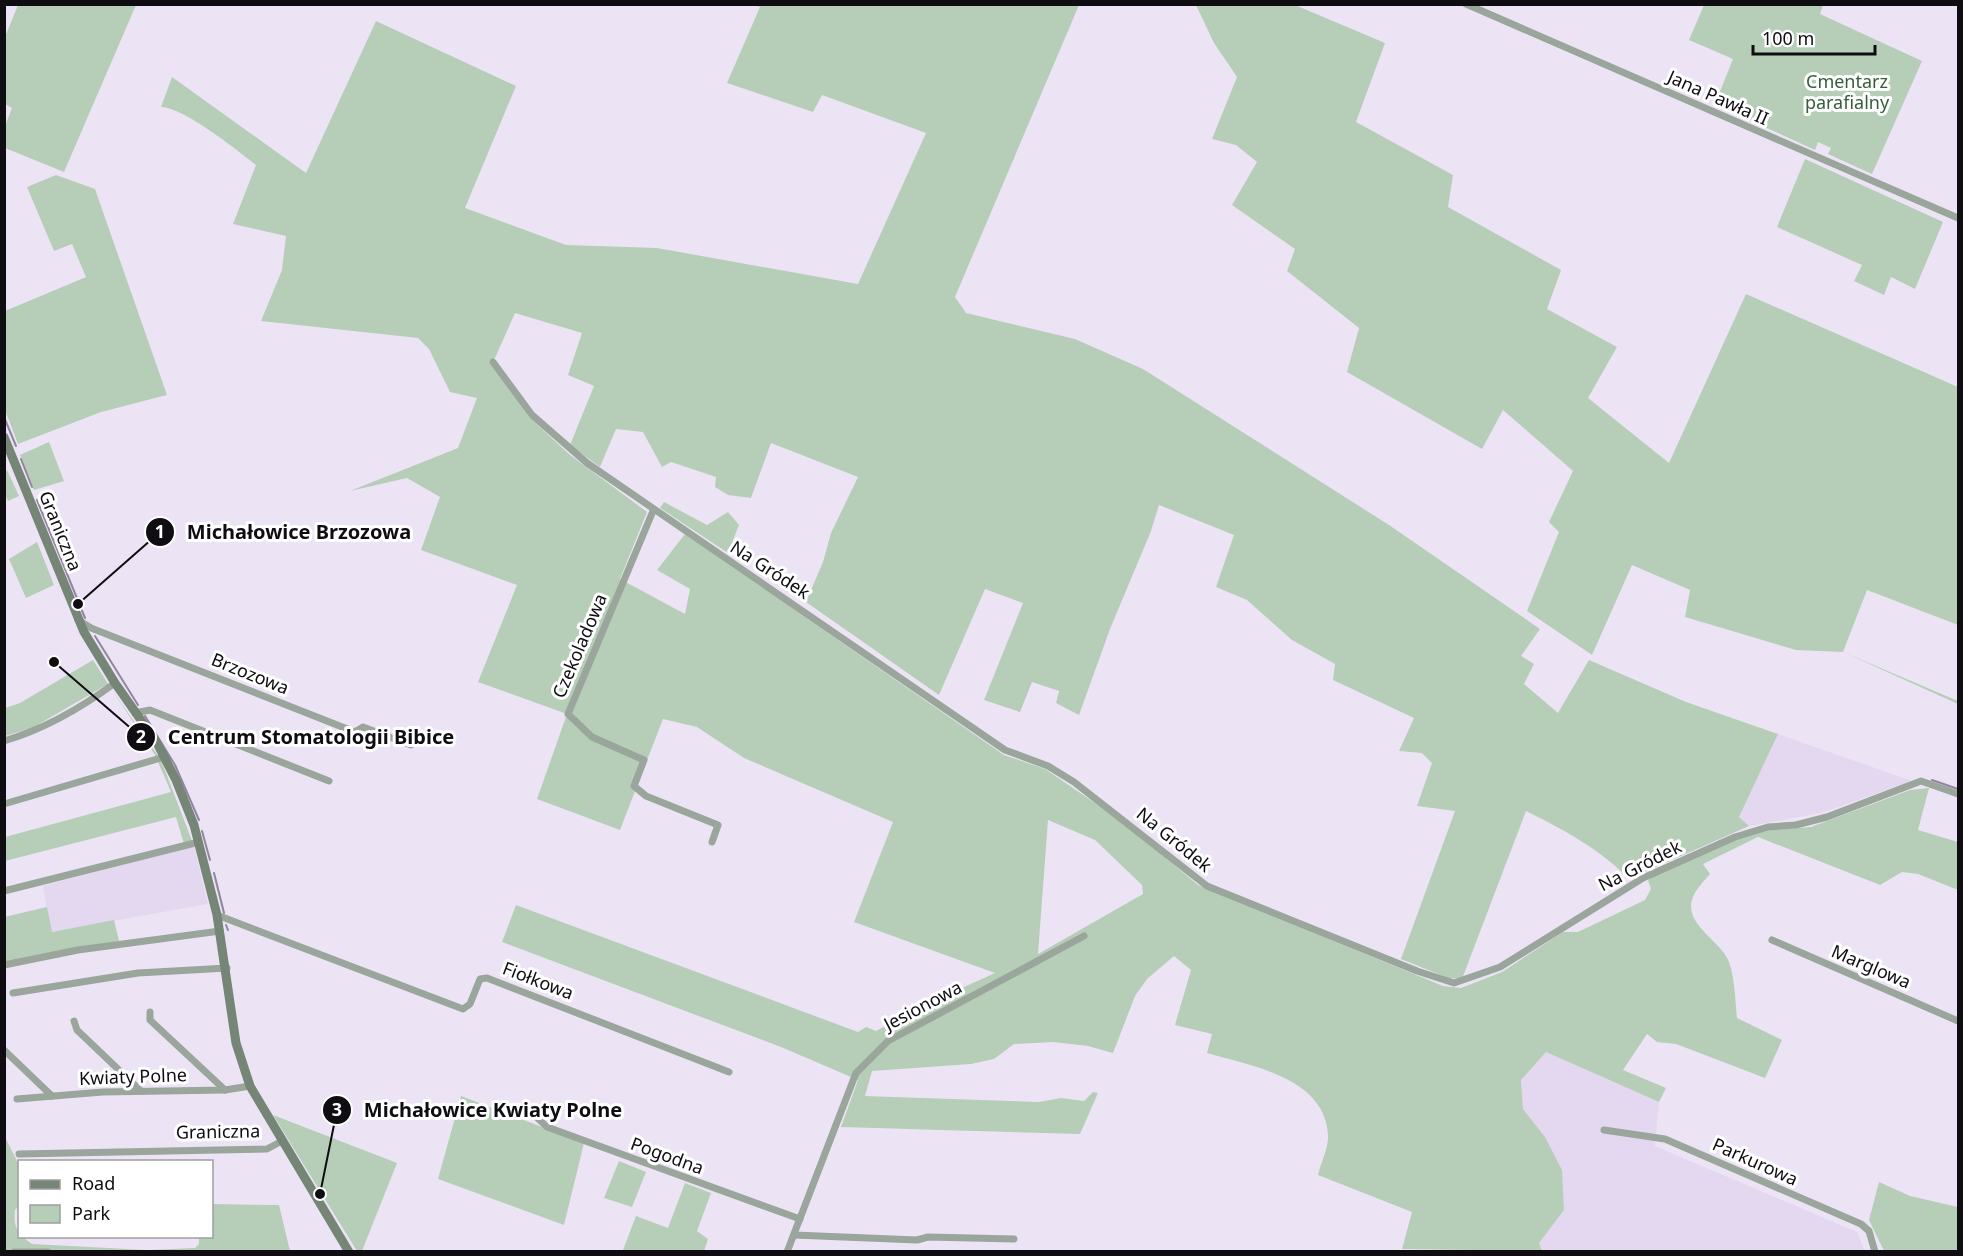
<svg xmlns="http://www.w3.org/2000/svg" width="1963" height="1256" font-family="'Noto Sans',sans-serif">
<rect width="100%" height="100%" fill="#ece4f5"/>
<g fill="#e4d8f0">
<polygon points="1778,734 1912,781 1821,813 1749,826 1739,817"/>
<polygon points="194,846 208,904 51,932 43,886"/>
<polygon points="1546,1052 1659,1102 1655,1146 1857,1232 1865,1251 1542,1251 1539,1243 1549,1228 1545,1137 1523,1109 1521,1080"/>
</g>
<g fill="#b6ceb8" fill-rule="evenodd">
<polygon points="18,5 136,5 64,172 5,148 5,126 12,108 5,104 5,37"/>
<path d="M754 5H1079L955 297 966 313 1075 339 1143 369 1389 525 1540 629 1521 656 1534 664 1524 684 1558 713 1589 660 1686 702 1778 734 1739 817 1749 826 1629 879C1601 850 1563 829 1526 811L1462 979 1448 978 1401 959 1455 811 1417 806 1432 763 1422 753 1399 751 1414 718 1333 680 1335 664 1292 640 1247 600 1216 587 1234 535 1159 505 1151 531 1110 629 1079 715 1056 703 1059 691 1032 682 1020 712 984 700 1023 603 985 589 939 695 806 602 823 562 831 533 858 477 771 443 751 498 728 495 715 487 716 477 671 462 662 467 643 432 616 429 600 467 570 445 594 386 568 375 582 333 515 313 495 358 489 361 529 417 570 455 647 512 620 579 685 614 690 589 657 570 685 534 1004 755 1045 769 1123 822 1198 885 1443 986 1461 988 1502 972 1563 932H1578L1645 900 1651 889 1648 880 1660 872 1737 838 1770 830 1811 827 1910 790 1929 788 1918 830 1958 842V890L1918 874 1902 872 1880 885 1758 837 1703 864 1710 874C1704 881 1696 889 1693 897 1682 924 1721 940 1729 962 1735 979 1735 1000 1737 1018L1782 1040 1765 1078 1676 1044 1657 1042 1647 1034 1623 1070 1666 1088 1659 1102 1546 1052 1521 1080 1523 1109 1545 1137 1562 1170 1564 1210 1539 1243 1542 1251 1402 1249 1412 1212 1318 1175C1321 1163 1329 1146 1328 1135 1325 1077 1251 1066 1207 1053L1212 1034 1175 1025 1191 970 1174 956 1147 979 1135 996 1113 1053 1088 1046 1053 1042 1014 1044 994 1059 971 1064 872 1071 865 1096 1039 1102 1061 1098 1084 1101 1093 1092 1098 1093 1080 1134 841 1127 858 1080 781 1047 502 942 516 905 858 1032 866 1027 876 1031 924 1005 995 973 854 922 893 822 744 758 697 727 663 719 620 830 537 799 567 714 478 682 517 585 421 550 440 497 407 478 350 491 458 448 477 398 450 392 429 349 418 338 261 321 282 270 286 236 233 224 256 165C237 150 183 107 161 107L172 77 306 173 376 21 516 86 465 208 566 245 657 248 858 284 926 133 822 95 813 112 727 83 760 7ZM1048 820 1095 840 1142 885 1143 894 1038 954Z"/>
<polygon points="1196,5 1295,5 1385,43 1356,122 1453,175 1448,207 1561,270 1547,309 1617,347 1588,398 1669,463 1746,294 1958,387 1958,625 1867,590 1843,652 1958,701 1958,704 1843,652 1796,650 1685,617 1690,590 1632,565 1592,655 1527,611 1559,532 1549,522 1573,471 1503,410 1482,449 1347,372 1359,328 1287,271 1295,249 1232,205 1257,162 1236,145 1212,139 1237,77 1214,43"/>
<polygon points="1704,5 1823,5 1820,14 1922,61 1872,174 1828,154 1831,148 1818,142 1815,150 1715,104 1733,59 1689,40"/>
<polygon points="1805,159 1943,222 1915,289 1891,277 1884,295 1854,281 1862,265 1777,227"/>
<polygon points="56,175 95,189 167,395 101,412 18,444 5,410 5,311 86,277 72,244 54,251 27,187"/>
<polygon points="49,442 64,481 34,490 20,455"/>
<polygon points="7,470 19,496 8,501 5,495 5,472"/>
<polygon points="664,502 707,525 728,512 739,525 728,553 660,508"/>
<polygon points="37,542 54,585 26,598 9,559"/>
<polygon points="93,660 108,684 32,728 5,736 5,708 20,703"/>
<polygon points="112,690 161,760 194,846 184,844 176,817 5,861 5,837 171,792 155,755"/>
<polygon points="47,907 52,932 114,920 119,941 5,963 4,917"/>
<polygon points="461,1096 584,1143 564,1225 438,1179"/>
<polygon points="273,1115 397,1163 362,1251 357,1251"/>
<path d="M4 1135 19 1165V1206L15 1210C13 1228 18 1234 32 1244L147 1250 195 1248 199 1244V1237L212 1236V1204L279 1205 290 1251 5 1250Z"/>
<polygon points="619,1161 646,1172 632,1207 604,1198"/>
<polygon points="1879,1182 1910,1196 1958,1207 1958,1251 1884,1251 1869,1220"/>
<polygon points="685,1183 711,1193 697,1231 708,1239 704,1251 623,1250 636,1216 668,1228"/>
</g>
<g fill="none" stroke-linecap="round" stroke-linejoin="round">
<g stroke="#9285a0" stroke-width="2">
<polyline points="4,417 16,446"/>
<polyline points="21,459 32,487"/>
<polyline points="37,500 85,618"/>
<polyline points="95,636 138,705"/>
<polyline points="145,716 175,765 199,820"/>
<polyline points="1932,780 1958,789"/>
<polyline points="202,831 210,860"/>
<polyline points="214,873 224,913"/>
<polyline points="226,925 228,930"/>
</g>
<g stroke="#9aa59b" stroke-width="7">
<polyline points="1466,4 1958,218"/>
<polyline points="493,362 532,415 587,463 1005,750 1048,766 1074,782 1207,886 1417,971 1454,983 1500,967 1643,878 1735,837 1768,827 1796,825 1827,817 1921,781 1958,794"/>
<polyline points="653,511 568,714 592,737 644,760 634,786 646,796 718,825 712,842"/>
<polyline points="78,620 91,628 355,732 363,727 411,745"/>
<polyline points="135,713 150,710 329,781"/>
<path d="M4 741C45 729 81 708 115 683"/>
<polyline points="4,804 164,757"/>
<polyline points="4,891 199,842"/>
<polyline points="217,915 463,1009 470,1004 480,979 487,978 729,1072"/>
<polyline points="1772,940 1958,1021"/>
<polyline points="4,965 78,950 220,931"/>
<polyline points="13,993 138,973 227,968"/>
<polyline points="150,1012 150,1020 225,1090"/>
<polyline points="74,1021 77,1030 141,1091"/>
<polyline points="4,1050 52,1096"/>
<polyline points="17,1099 103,1092 225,1090 250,1086"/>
<polyline points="529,1110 547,1127 800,1219"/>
<polyline points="1604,1130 1665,1139 1861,1224 1869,1231 1875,1252"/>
<polyline points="19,1154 267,1149 282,1141"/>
<polyline points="794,1235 917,1240 928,1237 1014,1239"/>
<polyline points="14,1252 48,1252"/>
<polyline points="787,1252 856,1073 888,1041 1084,936"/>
</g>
<polyline stroke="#758576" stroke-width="9" points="4,437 84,632 115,683 157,743 176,780 194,825 217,915 236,1043 250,1086 349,1252"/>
</g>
<g text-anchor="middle" stroke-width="6" stroke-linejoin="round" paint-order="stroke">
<g font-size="18" fill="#345d3a" stroke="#fff">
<text x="1847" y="88">Cmentarz<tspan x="1847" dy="21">parafialny</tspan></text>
</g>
<g font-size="18" fill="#0f0c12" stroke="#fff">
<text transform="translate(1718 98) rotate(24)" y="6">Jana Pawła II</text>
<text transform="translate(60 531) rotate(68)" y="6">Graniczna</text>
<text transform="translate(770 570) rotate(33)" y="6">Na Gródek</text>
<text transform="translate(580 646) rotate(-67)" y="6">Czekoladowa</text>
<text transform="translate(250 674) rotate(22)" y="6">Brzozowa</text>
<text transform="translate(1174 840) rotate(39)" y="6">Na Gródek</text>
<text transform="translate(1640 866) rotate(-27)" y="6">Na Gródek</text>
<text transform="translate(1871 967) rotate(23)" y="6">Marglowa</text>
<text transform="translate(538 981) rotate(21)" y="6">Fiołkowa</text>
<text transform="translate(923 1006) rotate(-28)" y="6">Jesionowa</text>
<text transform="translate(133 1077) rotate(-2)" y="6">Kwiaty Polne</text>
<text transform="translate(218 1132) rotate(-1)" y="6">Graniczna</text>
<text transform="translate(667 1156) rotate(20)" y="6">Pogodna</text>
<text transform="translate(1755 1162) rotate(24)" y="6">Parkurowa</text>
</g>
</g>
<path fill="none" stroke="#0f0c12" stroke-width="2" d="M78 604L160 532M54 662L141 737M320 1194L337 1110"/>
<g fill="#0f0c12" stroke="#fff" stroke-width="2">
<circle cx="78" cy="604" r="6"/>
<circle cx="54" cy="662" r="6"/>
<circle cx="320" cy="1194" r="6"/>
<circle cx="160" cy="532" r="15"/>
<circle cx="141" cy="737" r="15"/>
<circle cx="337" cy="1110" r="15"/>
</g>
<g font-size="18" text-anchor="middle" font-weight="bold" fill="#fff">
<text x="160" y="538">1</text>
<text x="141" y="743">2</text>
<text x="337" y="1116">3</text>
</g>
<g font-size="20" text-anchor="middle" font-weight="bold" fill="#0f0c12" stroke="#fff" stroke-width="6" stroke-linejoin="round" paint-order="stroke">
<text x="299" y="539">Michałowice Brzozowa</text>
<text x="311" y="744">Centrum Stomatologii Bibice</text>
<text x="493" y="1117">Michałowice Kwiaty Polne</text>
</g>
<rect width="1963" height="1256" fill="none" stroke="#0f0c12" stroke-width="12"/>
<rect x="18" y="1160" width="195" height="78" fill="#ffffff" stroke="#9f9ea0" stroke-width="1.5"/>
<rect x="30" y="1180" width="30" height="9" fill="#758576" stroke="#9f9ea0" stroke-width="1.5"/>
<text x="72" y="1190" font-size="18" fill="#0f0c12">Road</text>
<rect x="30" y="1205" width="30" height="18" fill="#b6ceb8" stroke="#9f9ea0" stroke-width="1.5"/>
<text x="72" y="1220" font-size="18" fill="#0f0c12">Park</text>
<path d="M1753 45v9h122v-9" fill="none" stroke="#0f0c12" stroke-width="3"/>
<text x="1762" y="45" font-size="18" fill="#0f0c12" stroke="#ffffff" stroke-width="4.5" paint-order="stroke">100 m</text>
</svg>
